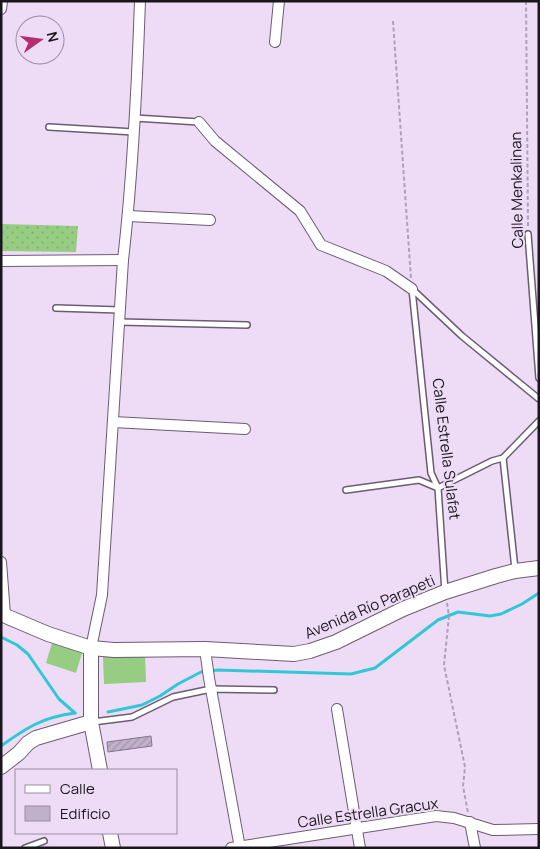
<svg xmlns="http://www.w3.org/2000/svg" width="540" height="849" font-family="Manrope,sans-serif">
<defs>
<pattern id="grass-dots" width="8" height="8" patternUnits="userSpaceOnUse" patternTransform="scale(1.25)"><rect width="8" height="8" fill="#96cd82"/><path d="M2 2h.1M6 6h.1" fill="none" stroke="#81af70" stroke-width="1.8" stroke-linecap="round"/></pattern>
<pattern id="building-hatch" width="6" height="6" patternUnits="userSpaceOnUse" patternTransform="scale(1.25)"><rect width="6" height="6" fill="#c1b0c9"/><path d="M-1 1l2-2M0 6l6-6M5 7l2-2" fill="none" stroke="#a596ac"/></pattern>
</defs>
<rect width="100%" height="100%" fill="#eedcf6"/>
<polygon fill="url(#grass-dots)" points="1,224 78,226 76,252 1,251"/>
<g fill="#96cd82">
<polygon points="52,643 82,653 76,673 46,663"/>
<polygon points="145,655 146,682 104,684 103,657"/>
</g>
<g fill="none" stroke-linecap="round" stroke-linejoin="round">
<g stroke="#30c7d6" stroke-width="3">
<polyline points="1,637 17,645 28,654 59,699 75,713"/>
<polyline points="108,712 142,705 160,696 178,684 201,672 218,670 351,674 375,668 438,620 458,612 490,616 501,614 522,604 539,593"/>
<path d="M1 746C26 728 43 717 75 713"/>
</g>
</g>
<polygon fill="url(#building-hatch)" stroke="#85748c" points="151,736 152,746 108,752 107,742"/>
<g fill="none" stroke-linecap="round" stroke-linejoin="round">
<g stroke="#6c5c73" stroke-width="8">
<g id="lane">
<polyline points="135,118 199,122"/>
<polyline points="49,127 134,132"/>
<polyline points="528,234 539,378"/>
<polyline points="412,289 431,473 438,488 445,592"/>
<polyline points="412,289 462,336 539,399"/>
<polyline points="56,308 120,310"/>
<polyline points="120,322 247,325"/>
<polyline points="503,458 515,569"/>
<polyline points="438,488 492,461 503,458 539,421"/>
<polyline points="346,490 419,480 438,488"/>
<polyline points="93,722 132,717 173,697 211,689 274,690"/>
<polyline points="25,848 44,841"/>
</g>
</g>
<g stroke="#6c5c73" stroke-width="12">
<g id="street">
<polyline points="1,9 2,1"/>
<polyline points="275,42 279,1"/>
<polyline points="199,122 215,141 300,211 321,245 386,271 412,289"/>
<polyline points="128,216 210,220"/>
<polyline points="1,261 123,260"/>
<polyline points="113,422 245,429"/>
<polyline points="1,562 5,615"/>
<path d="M91 648 102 595 123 260C133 174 137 88 140 1"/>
<polyline points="205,649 209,678 240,848"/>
<polyline points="337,709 360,848"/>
<polyline points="470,822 475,848"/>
<polyline points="231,848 436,816 454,818 493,830 539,829"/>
</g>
</g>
<g stroke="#6c5c73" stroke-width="16">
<g id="secondary">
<polyline points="1,614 48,634 91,648 114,650 205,649 294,654 310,651 336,642 403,609 445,592 496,576 515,571 539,568"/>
<polyline points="91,648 91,722 100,770"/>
<polyline points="1,767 19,753 28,743 36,738 91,722"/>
<polyline points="110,833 113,848"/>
</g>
</g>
<g stroke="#aea0b5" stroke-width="2" stroke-dasharray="4 2.5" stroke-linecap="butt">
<polyline points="526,1 528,227"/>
<polyline points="393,21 411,278"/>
<polyline points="447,603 449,616 444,665 465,767 463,786 468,813"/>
</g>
<use href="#lane" stroke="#fff" stroke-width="5"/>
<use href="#street" stroke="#fff" stroke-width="10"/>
<use href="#secondary" stroke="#fff" stroke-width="14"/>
</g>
<g text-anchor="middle" stroke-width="4" stroke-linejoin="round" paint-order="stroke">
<g font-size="15" fill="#1b151e" stroke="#eedcf6">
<text transform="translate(517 190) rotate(-91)" y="5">Calle Menkalinan</text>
<text transform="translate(446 449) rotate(83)" y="5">Calle Estrella Sulafat</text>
<text transform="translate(370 607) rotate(-23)" y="5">Avenida Río Parapeti</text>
<text transform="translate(368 813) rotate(-8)" y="5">Calle Estrella Gracux</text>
</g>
</g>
<rect width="540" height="849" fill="none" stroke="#1b151e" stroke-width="5"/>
<rect x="15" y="769" width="162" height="65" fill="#eedcf6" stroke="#9a8ca0"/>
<rect x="25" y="785" width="25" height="8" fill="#ffffff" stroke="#9a8ca0"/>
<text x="60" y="794" font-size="15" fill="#1b151e">Calle</text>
<rect x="25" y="806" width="25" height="15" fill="#c1b0c9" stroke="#9a8ca0"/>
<text x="60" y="819" font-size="15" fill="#1b151e">Edificio</text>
<g transform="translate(40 40) rotate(76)"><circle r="24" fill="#eedcf6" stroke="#9a8ca0"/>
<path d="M0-4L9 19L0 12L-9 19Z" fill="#b32d70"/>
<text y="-8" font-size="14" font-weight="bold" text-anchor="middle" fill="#1b151e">N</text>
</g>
</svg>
